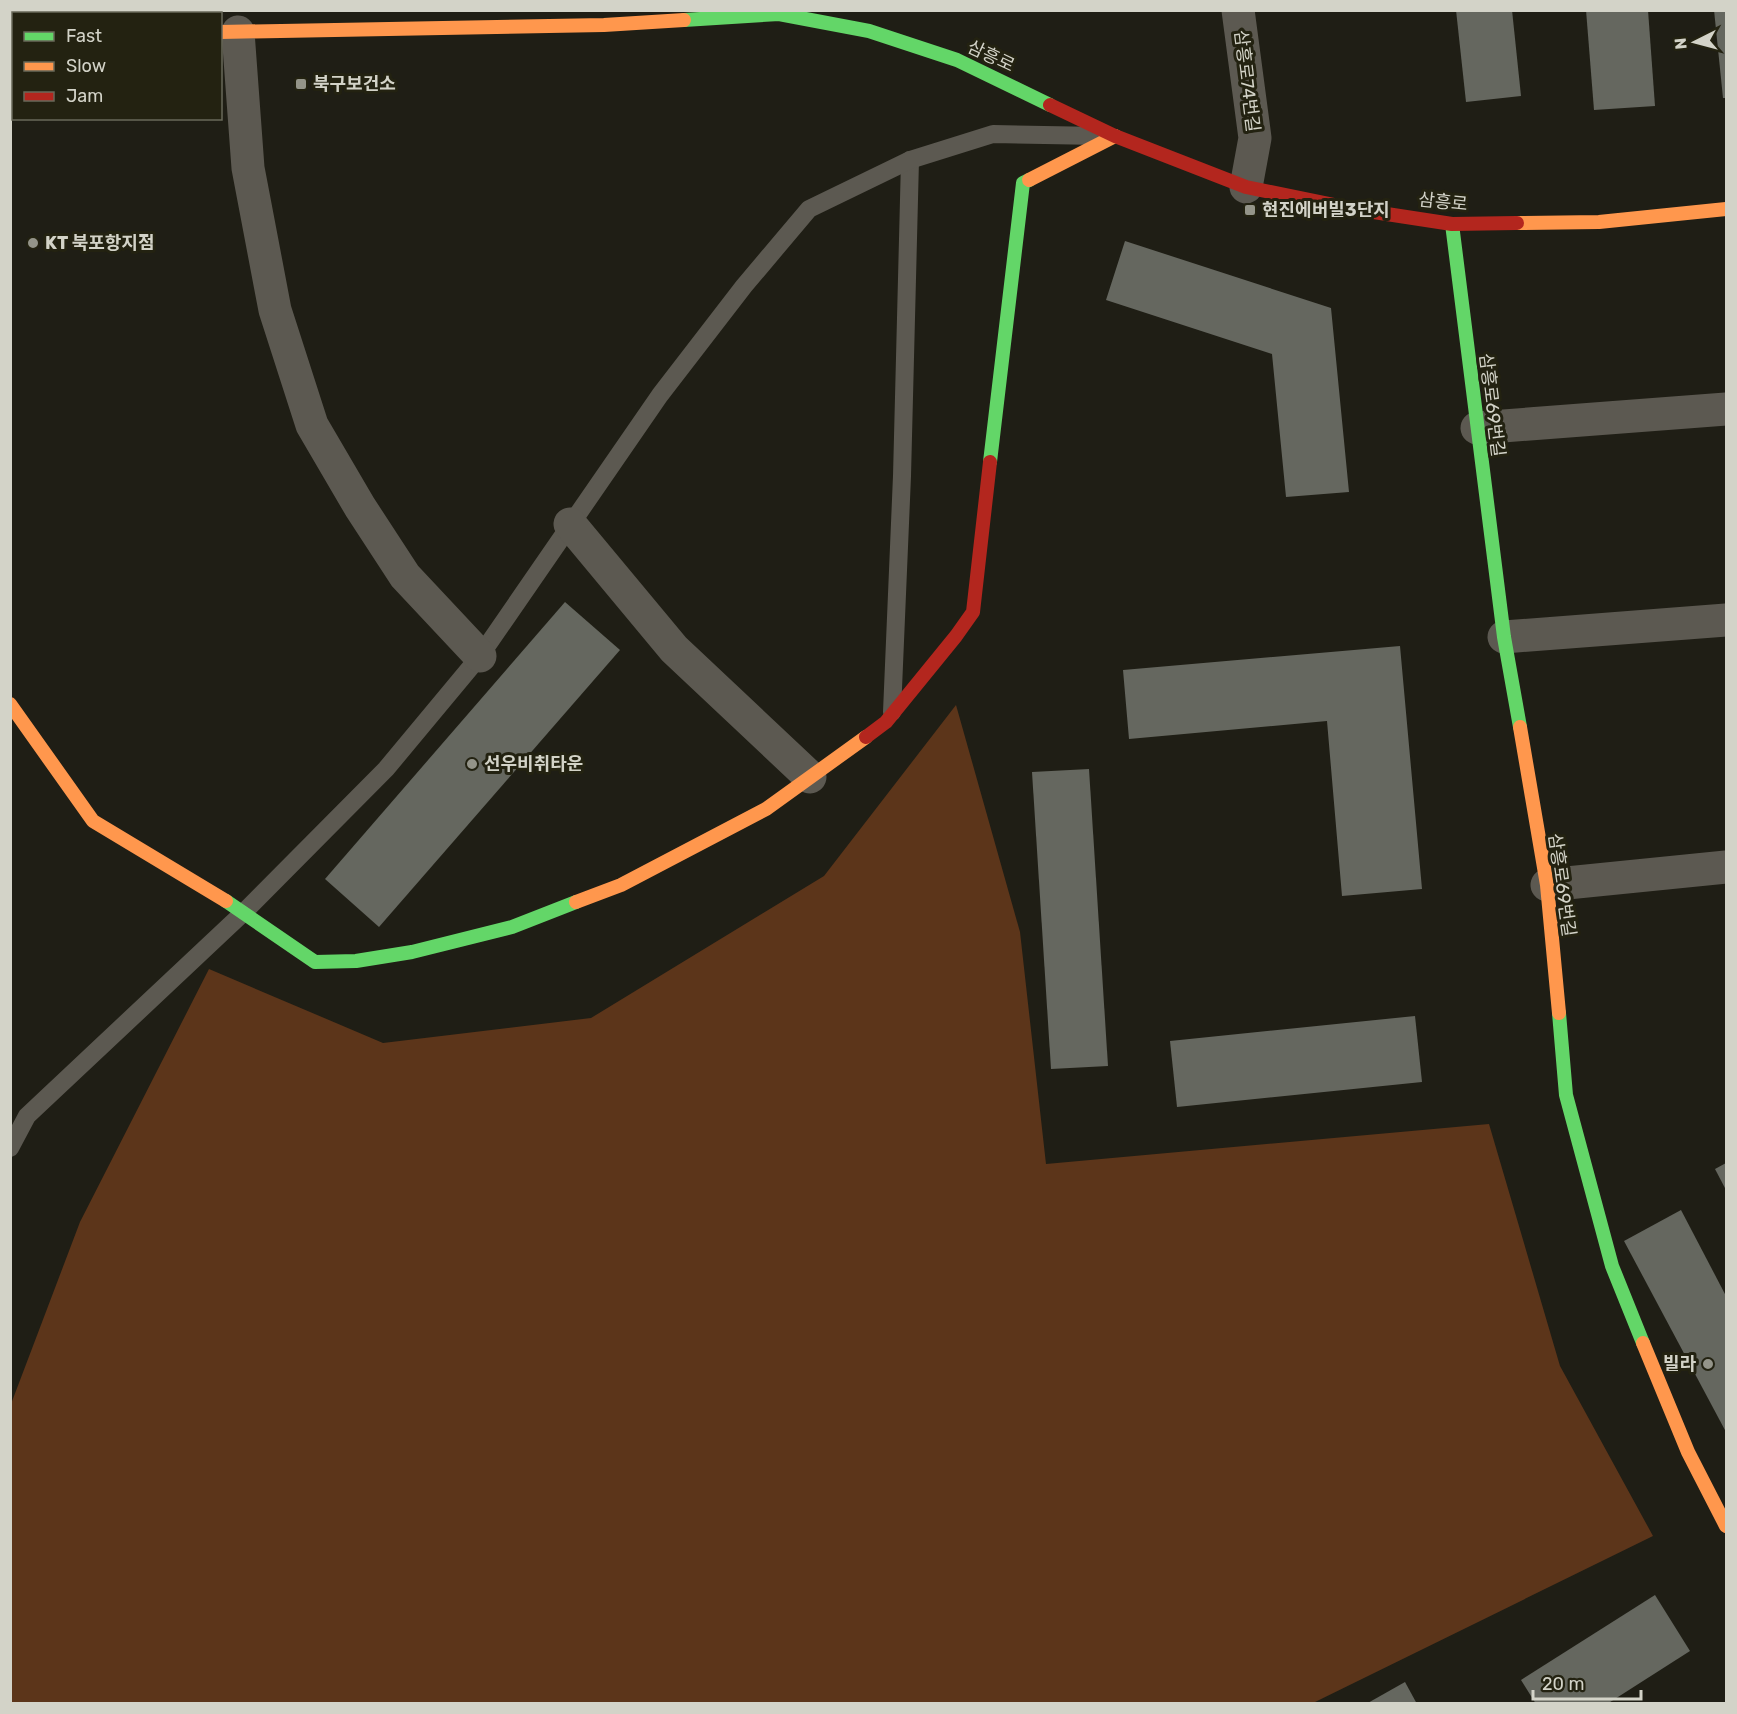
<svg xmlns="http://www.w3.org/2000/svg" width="1737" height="1714" font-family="Rubik,'Noto Sans KR',sans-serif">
<rect width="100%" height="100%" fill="#1f1e15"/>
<polygon fill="#5c351a" points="956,705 1020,932 1046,1164 1489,1124 1560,1366 1653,1536 1313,1703 11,1703 11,1404 80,1222 209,969 383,1043 591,1018 824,876"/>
<g fill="#65675f">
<polygon points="1456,10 1512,10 1521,96 1466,102"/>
<polygon points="1586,10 1648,10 1655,106 1594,110"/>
<polygon points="1714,10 1726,10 1726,98 1723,98"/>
<polygon points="1125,241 1331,308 1349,492 1286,497 1272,354 1106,300"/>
<polygon points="565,602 620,650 379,927 325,879"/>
<polygon points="1400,646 1422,889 1342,896 1327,721 1129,739 1123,670"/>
<polygon points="1089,769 1108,1066 1051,1069 1032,772"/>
<polygon points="1415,1016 1422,1082 1177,1107 1170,1041"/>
<polygon points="1726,1163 1726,1190 1715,1169"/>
<polygon points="1681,1210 1726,1296 1726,1432 1624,1241"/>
<polygon points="1655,1595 1690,1651 1607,1704 1536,1704 1521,1680"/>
<polygon points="1405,1682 1417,1704 1366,1704"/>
</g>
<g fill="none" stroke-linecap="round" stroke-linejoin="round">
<g stroke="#5c5951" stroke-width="18">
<polyline points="892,712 902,476 910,160"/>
<polyline points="10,1148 27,1116 244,912 386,769 480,656 660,395 744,286 809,209 910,160 993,134 1101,136"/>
</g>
<g stroke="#5c5951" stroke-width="33">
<polyline points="169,10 170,14"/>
<polyline points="1238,10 1255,138 1246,187"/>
<polyline points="238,32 248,168 275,310 312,425 360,507 405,576 480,656"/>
<polyline points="1477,428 1726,409"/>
<polyline points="570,524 674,649 810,777"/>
<polyline points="1504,637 1726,620"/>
<polyline points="1547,885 1726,867"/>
</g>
<g stroke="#63d668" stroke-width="14">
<polyline points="684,20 779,14 869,31 957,60 1050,105"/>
<polyline points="1452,224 1504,637 1520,727"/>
<polyline points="990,462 1023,183 1029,180"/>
<polyline points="226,901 315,962 356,961 412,952 512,927 576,902"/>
<polyline points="1559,1013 1566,1095 1612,1266 1643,1343"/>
</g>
<g stroke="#ff974d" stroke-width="14">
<polyline points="220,32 604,25 684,20"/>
<polyline points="10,48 14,47"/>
<polyline points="1029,180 1115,136"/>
<polyline points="1517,223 1599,222 1726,209"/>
<polyline points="10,704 93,821 226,901"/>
<polyline points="1520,727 1547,885 1559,1013"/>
<polyline points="576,902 621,885 766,809 866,737"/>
<polyline points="1643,1343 1688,1452 1726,1526"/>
</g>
<g stroke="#b3261e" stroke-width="14">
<polyline points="1050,105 1115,136 1246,187 1354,209 1452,224 1517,223"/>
<polyline points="866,737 886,722 956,636 973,612 990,462"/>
</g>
</g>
<g fill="#949489" stroke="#232211" stroke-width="2">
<rect x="295" y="78" width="12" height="12" rx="3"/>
<rect x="1244" y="204" width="12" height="12" rx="3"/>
<circle cx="33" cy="243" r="6"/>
<circle cx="472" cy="764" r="6"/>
<circle cx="1708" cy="1364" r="6"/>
</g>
<g text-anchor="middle" stroke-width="6" stroke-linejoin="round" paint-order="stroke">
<g font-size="18" fill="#d3d3c8" stroke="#232211">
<text transform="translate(991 56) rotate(25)" y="6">삼흥로</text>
<text transform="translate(1247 81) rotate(83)" y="6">삼흥로74번길</text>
<text transform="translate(1443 202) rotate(6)" y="6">삼흥로</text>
<text transform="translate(1492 405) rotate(83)" y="6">삼흥로69번길</text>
<text transform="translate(1562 885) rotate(82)" y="6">삼흥로69번길</text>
</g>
<g font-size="18" font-weight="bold" fill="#d3d3c8" stroke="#232211" text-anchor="start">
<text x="313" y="90">북구보건소</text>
<text x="1262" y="216">현진에버빌3단지</text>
<text x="45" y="249">KT 북포항지점</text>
<text x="484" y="770">선우비취타운</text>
<text x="1696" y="1370" text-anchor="end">빌라</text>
</g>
</g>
<rect width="1737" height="1714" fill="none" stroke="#d3d3c8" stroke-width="24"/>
<rect x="12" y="12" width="210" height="108" fill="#232211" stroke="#69695a" stroke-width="1.5"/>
<rect x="24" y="32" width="30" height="9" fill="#63d668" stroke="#69695a" stroke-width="1.5"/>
<text x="66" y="42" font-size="18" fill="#d3d3c8">Fast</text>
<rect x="24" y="62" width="30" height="9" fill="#ff974d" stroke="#69695a" stroke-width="1.5"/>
<text x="66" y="72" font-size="18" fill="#d3d3c8">Slow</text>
<rect x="24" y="92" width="30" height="9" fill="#b3261e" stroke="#69695a" stroke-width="1.5"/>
<text x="66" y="102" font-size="18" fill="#d3d3c8">Jam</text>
<g transform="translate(1695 42) rotate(264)" stroke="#232211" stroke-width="4.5" paint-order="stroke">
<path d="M0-4.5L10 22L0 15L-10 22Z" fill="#d3d3c8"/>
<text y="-9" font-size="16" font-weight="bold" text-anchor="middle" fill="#d3d3c8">N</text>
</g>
<path d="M1533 1690v9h108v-9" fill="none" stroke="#d3d3c8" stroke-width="3"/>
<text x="1542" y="1690" font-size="18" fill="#d3d3c8" stroke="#232211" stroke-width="4.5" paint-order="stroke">20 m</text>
</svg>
